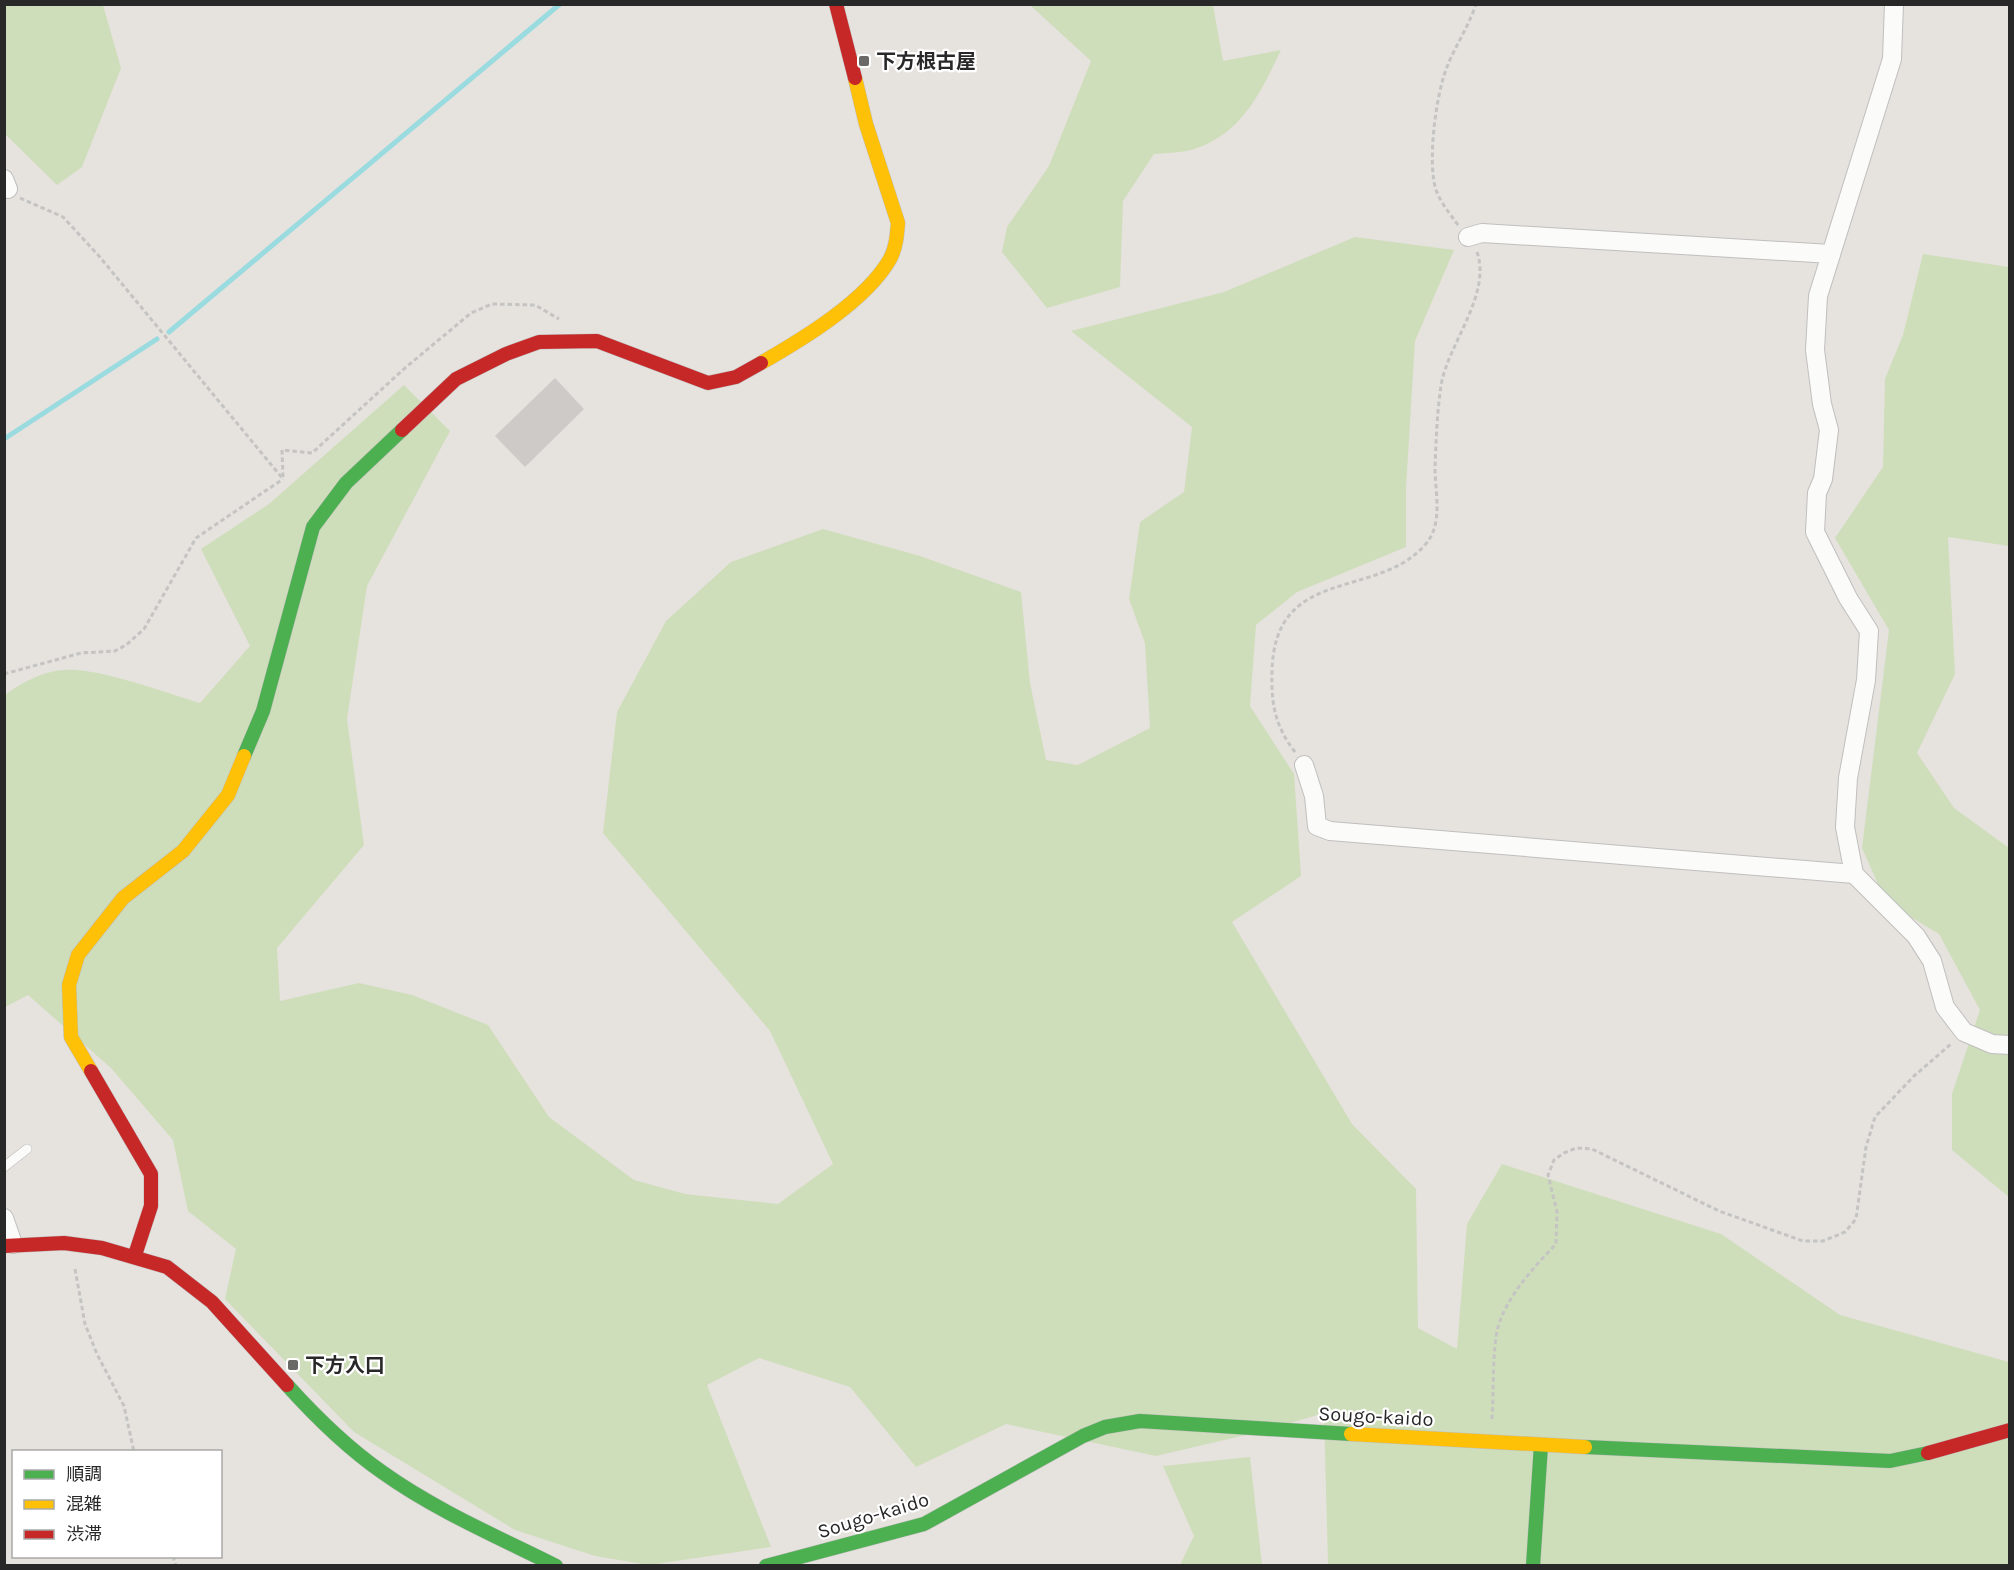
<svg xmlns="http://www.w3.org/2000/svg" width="2014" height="1570" font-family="Karla,'Noto Sans JP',sans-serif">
<rect width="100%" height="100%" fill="#e6e2de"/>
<g fill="#cfdeba">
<polygon points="4,5 103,5 121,68 82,167 57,185 5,134"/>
<path d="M1030 5H1213L1223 61 1281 50C1260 94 1241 135 1191 150 1179 153 1165 153 1154 154L1123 201 1120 287 1047 308 1002 252 1007 227 1049 166 1091 61Z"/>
<path d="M1355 237 1454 250 1415 341 1406 488V547L1297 592 1256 625 1250 706 1294 774 1301 876 1232 922 1352 1124 1416 1189 1418 1328 1457 1349 1467 1224 1502 1164 1721 1234 1840 1315 2009 1362V1565H1328L1324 1413 1267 1430 1156 1456 1006 1424 916 1467 850 1387 759 1358 707 1385 771 1547 649 1565 595 1556 515 1530 354 1432 225 1299 236 1249 188 1211 173 1140 111 1068 28 995 5 1007V695C21 683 43 671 64 670 97 667 166 693 200 703L250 646 201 549 269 504 404 385 450 431 367 586 347 719 364 845 277 948 280 1001 359 983 412 995 488 1025 549 1117 634 1180 685 1194 778 1204 833 1164 770 1031 603 833 617 712 666 621 731 562 823 529 920 556 1021 592 1030 683 1046 760 1078 765 1150 728 1145 643 1129 599 1140 522 1184 492 1192 427 1071 331 1224 292Z"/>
<polygon points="1923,254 2009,267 2009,546 1948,537 1955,674 1917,753 1954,808 2009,848 2009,1197 1952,1150 1952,1094 1980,1010 1939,934 1886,902 1862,848 1889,630 1835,538 1883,467 1885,379 1903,335"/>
<polygon points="1250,1457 1262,1565 1180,1565 1194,1536 1163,1466"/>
</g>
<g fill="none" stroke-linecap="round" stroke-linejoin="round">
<g stroke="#9adbe0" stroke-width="5">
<polyline points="169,332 560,4"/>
<polyline points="4,439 157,339"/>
</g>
</g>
<polygon fill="#cecac8" points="555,378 584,409 525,467 495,436"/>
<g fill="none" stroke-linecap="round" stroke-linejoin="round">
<g stroke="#c0bfbf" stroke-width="10">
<polyline id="lane" points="4,1167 27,1149"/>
</g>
<g stroke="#c0bfbf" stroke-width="20">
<g id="street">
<polyline points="1894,4 1892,59 1818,296 1815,350 1822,404 1829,430 1823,479 1817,493 1815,532 1848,598 1869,631 1866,680 1848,778 1845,827 1854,874 1916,936 1932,961 1945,1007 1964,1032 1992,1044 2010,1045"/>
<polyline points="4,179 8,189"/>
<polyline points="1468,237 1482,233 1831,254"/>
<polyline points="1304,765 1314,796 1317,826 1330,831 1854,874"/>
<polyline points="4,1218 13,1244"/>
</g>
</g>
<g stroke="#c0bfbf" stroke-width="15">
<g id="fast">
<polyline points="244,756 263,711 313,527 346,483 402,430"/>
<path d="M287 1385C314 1415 349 1449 382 1472 435 1510 498 1537 556 1566"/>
<polyline points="1585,1447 1890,1461 1928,1453"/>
<polyline points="766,1566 924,1524 1083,1436 1105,1427 1140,1421 1351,1434"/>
<polyline points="1533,1566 1541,1445"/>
</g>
</g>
<g stroke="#c0bfbf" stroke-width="15">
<g id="slow">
<path d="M761 363C803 339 866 301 890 259 896 248 897 235 898 223L866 124 855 78"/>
<polyline points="91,1071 71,1037 69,985 78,955 123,898 183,851 228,795 244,756"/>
<polyline points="1351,1434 1585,1447"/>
</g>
</g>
<g stroke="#c0bfbf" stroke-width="15">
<g id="jam">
<polyline points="836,4 855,78"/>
<polyline points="402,430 456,379 506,354 539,342 597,341 708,383 736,377 761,363"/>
<polyline points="91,1071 151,1174 151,1206 135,1255"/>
<polyline points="4,1246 64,1243 102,1248 167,1267 212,1302 287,1385"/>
<polyline points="1928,1453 2010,1430"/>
</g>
</g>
<g stroke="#c4c4c3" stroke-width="3" stroke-dasharray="4.5 3" stroke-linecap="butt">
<polyline points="20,198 63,217 99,256 283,479"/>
<path d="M1458 225C1450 214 1441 203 1436 190 1427 162 1436 94 1447 67 1455 46 1469 26 1476 4"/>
<polyline points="283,477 282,450 312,453 405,368 471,313 492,304 535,305 559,319"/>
<polyline points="4,674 81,653 115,651 126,645 144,629 196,538 283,479"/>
<path d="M1295 752C1275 726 1271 704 1272 672 1274 565 1375 600 1424 546 1444 525 1435 494 1435 468 1436 441 1437 412 1441 386 1447 345 1492 295 1477 252"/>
<polyline points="75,1269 85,1324 97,1354 124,1406 134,1452"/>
<path d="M1492 1419C1494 1393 1492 1351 1498 1327 1507 1296 1534 1267 1556 1244L1557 1212 1548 1175 1554 1160 1564 1153 1576 1148 1592 1149 1719 1211 1803 1241H1823L1845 1232 1856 1219 1866 1147 1875 1117 1914 1076 1951 1044"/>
<polyline points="173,1556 176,1566"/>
</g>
<use href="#lane" stroke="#fbfbfa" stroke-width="9"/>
<use href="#street" stroke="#fbfbfa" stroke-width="18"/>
<use href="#fast" stroke="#4caf50" stroke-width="14"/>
<use href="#slow" stroke="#ffc107" stroke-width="14"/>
<use href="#jam" stroke="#c62828" stroke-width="14"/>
</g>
<g fill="#6a6968" stroke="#fff" stroke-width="2">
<rect x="858" y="55" width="12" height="12" rx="3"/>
<rect x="287" y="1359" width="12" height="12" rx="3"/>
</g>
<g text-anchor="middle" stroke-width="4.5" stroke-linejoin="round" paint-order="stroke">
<g font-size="20" font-weight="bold" fill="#282828" stroke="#fff" text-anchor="start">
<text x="876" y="68">下方根古屋</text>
<text x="305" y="1372">下方入口</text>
</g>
<g font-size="20" fill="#282828" stroke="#fff">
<text transform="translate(1376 1416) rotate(3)" y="7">Sougo-kaido</text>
<text transform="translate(873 1515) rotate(-17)" y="7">Sougo-kaido</text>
</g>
</g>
<rect width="2014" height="1570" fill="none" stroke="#282828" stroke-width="12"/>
<rect x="12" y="1450" width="210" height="108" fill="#ffffff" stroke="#a9a9a9" stroke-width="1.5"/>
<rect x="24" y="1470" width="30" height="9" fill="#4caf50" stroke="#a9a9a9" stroke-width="1.5"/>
<text x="66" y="1480" font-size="18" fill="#282828">順調</text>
<rect x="24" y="1500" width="30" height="9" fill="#ffc107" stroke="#a9a9a9" stroke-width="1.5"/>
<text x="66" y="1510" font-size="18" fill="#282828">混雑</text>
<rect x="24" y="1530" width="30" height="9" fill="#c62828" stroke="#a9a9a9" stroke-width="1.5"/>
<text x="66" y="1540" font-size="18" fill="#282828">渋滞</text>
</svg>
